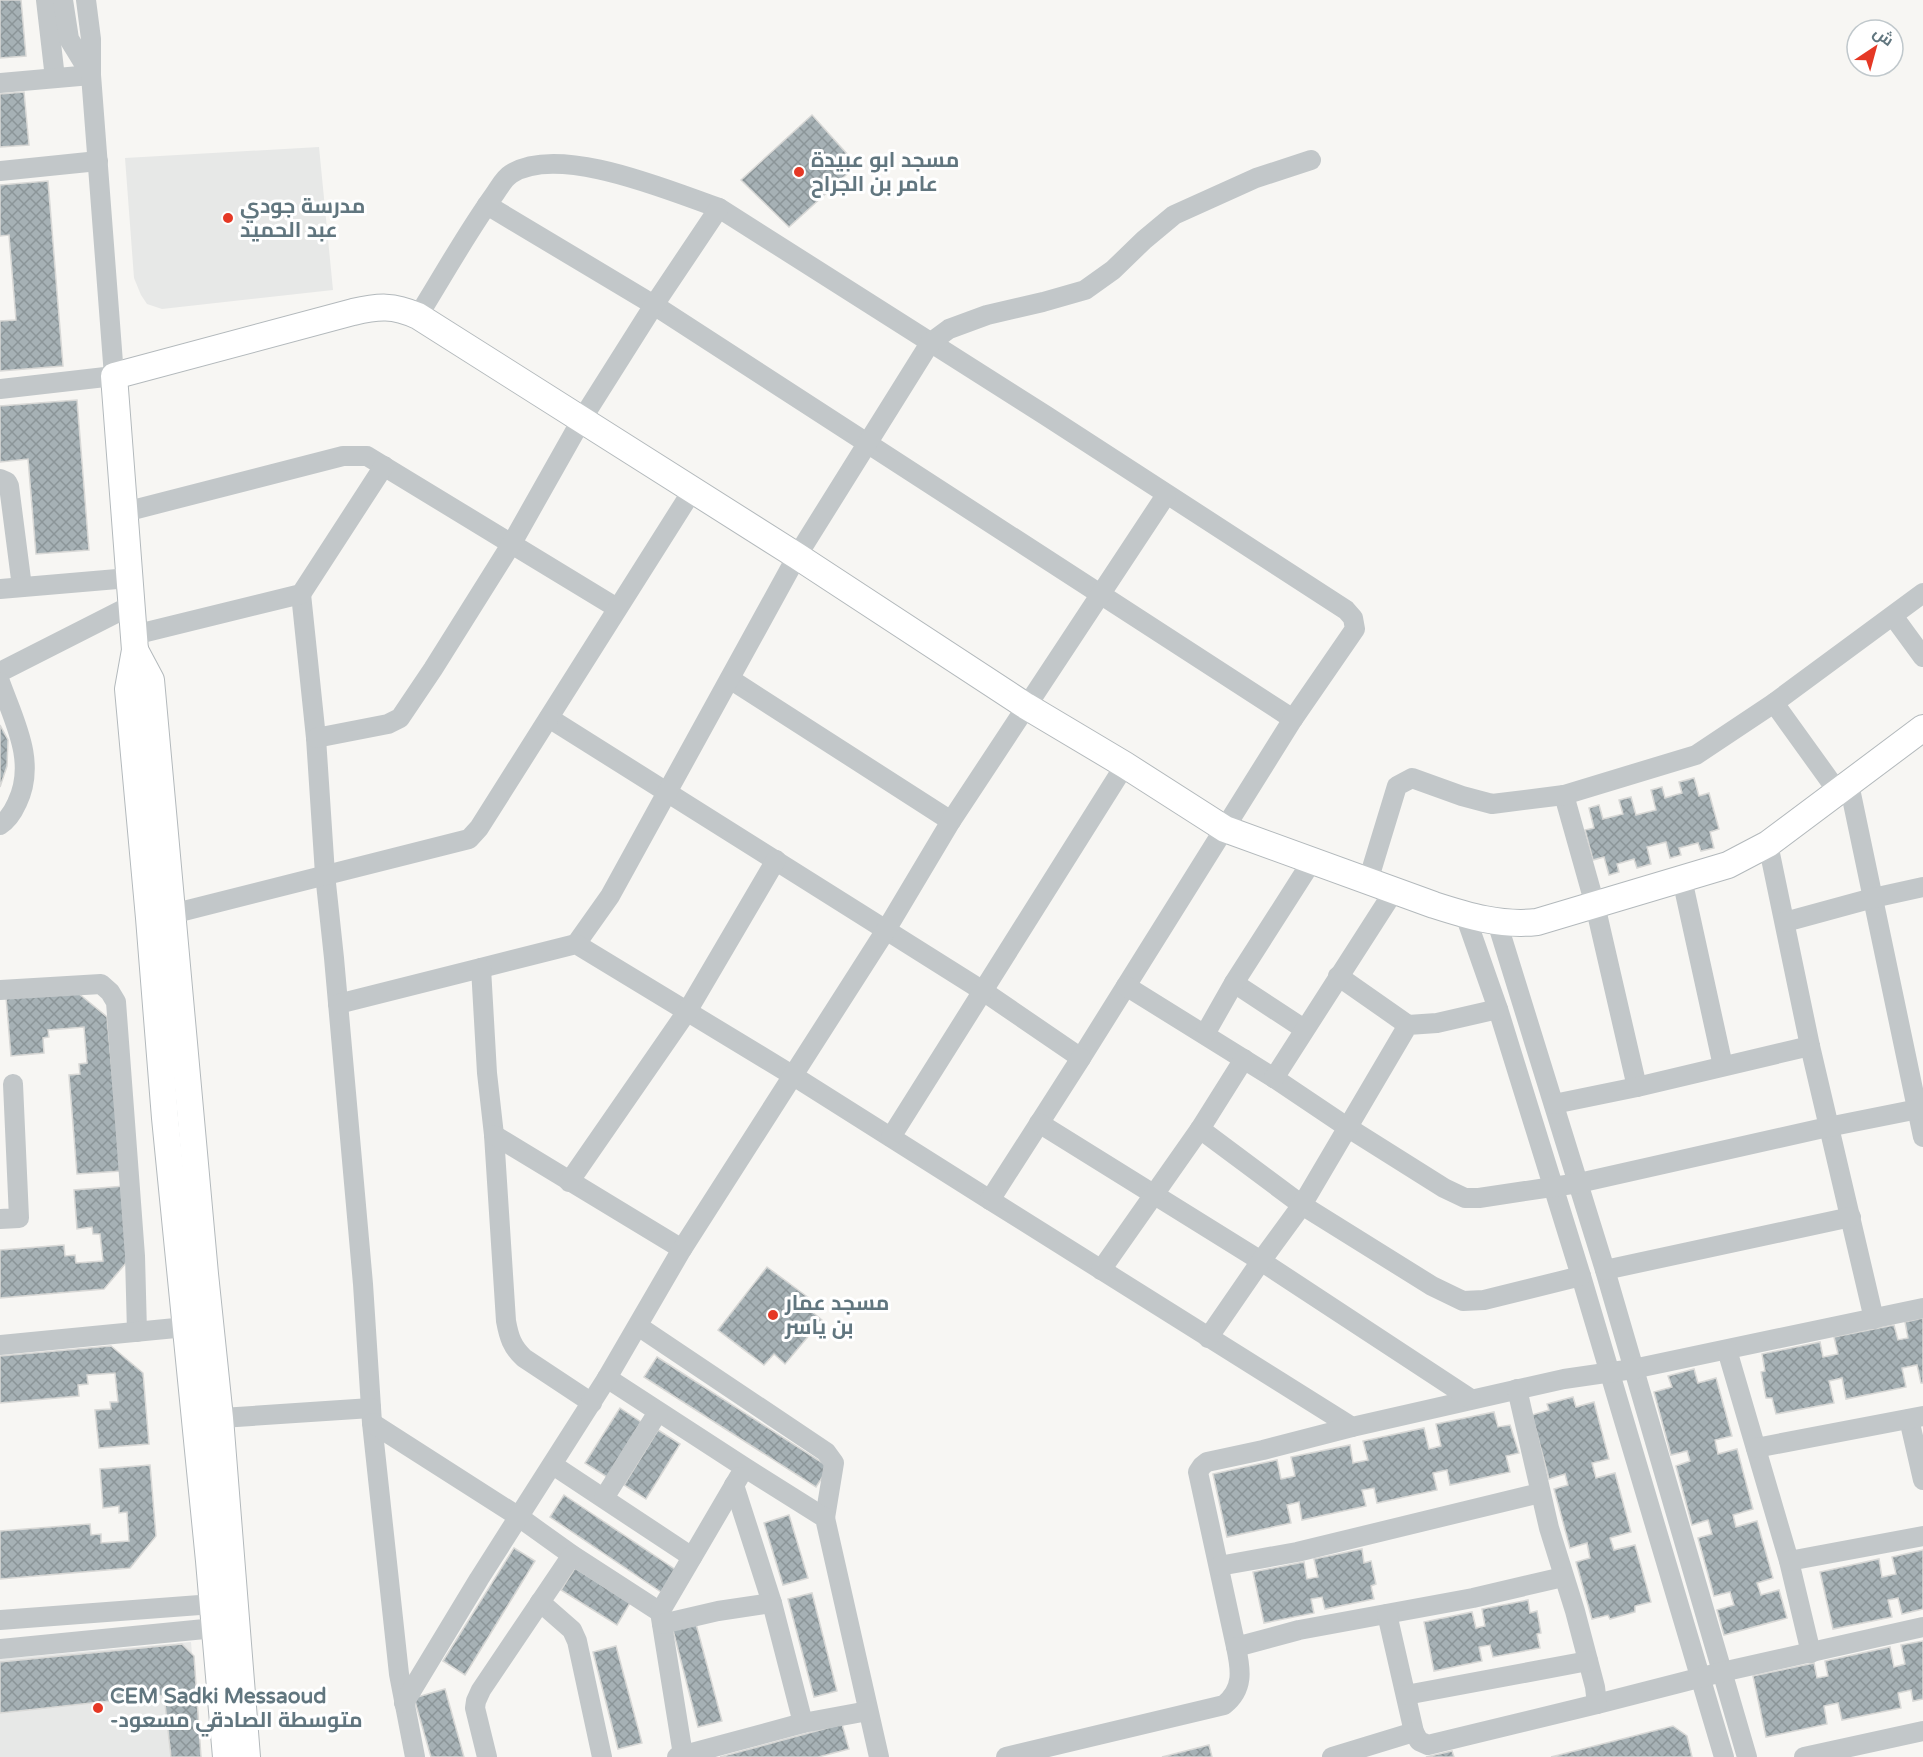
<svg xmlns="http://www.w3.org/2000/svg" width="1923" height="1757" font-family="'Varela Round',Cairo,sans-serif">
<defs>
<pattern id="building-cross-hatch" width="8" height="8" patternUnits="userSpaceOnUse" patternTransform="scale(1.5)"><rect width="8" height="8" fill="#a6b1b5"/><path d="M0 0l8 8M0 8l8-8" fill="none" stroke="#8b9598"/></pattern>
</defs>
<rect width="100%" height="100%" fill="#f7f6f3"/>
<g fill="#e7e8e7">
<polygon points="319,147 333,290 162,309 147,304 141,295 134,278 125,158"/>
<polygon points="191,1642 200,1757 0,1757 0,1659"/>
</g>
<g fill="url(#building-cross-hatch)" stroke="#d8d8d6" stroke-width="1.5">
<polygon points="0,0 21,0 26,56 0,58"/>
<polygon points="24,92 29,145 0,147 0,94"/>
<polygon points="812,115 857,165 789,227 741,180"/>
<polygon points="48,181 63,366 0,371 0,321 16,320 9,235 0,236 0,185"/>
<polygon points="77,400 89,550 36,554 28,459 0,462 0,406"/>
<polygon points="0,725 8,740 7,766 0,787"/>
<polygon points="1694,778 1699,796 1709,793 1719,829 1710,832 1714,848 1701,851 1698,843 1679,848 1681,855 1670,858 1666,842 1647,847 1651,864 1637,868 1634,859 1617,864 1619,872 1609,875 1604,857 1593,860 1585,830 1594,828 1589,808 1599,805 1603,819 1623,814 1619,800 1631,797 1636,815 1656,810 1651,790 1662,787 1665,798 1682,793 1679,782"/>
<polygon points="78,993 107,1017 121,1171 77,1174 69,1075 80,1074 79,1064 87,1063 84,1027 48,1030 49,1037 43,1038 44,1053 11,1056 6,997"/>
<polygon points="125,1186 131,1257 104,1289 0,1298 0,1250 64,1245 65,1256 75,1255 76,1263 103,1261 100,1234 93,1234 92,1227 77,1229 74,1190"/>
<polygon points="767,1267 817,1304 811,1311 822,1320 785,1364 774,1354 764,1365 718,1330"/>
<polygon points="1923,1318 1923,1383 1921,1383 1917,1365 1902,1368 1906,1387 1846,1399 1842,1378 1829,1381 1834,1403 1776,1414 1772,1398 1766,1398 1761,1372 1765,1371 1762,1354 1820,1342 1823,1357 1838,1354 1834,1337 1894,1325 1898,1340 1908,1338 1905,1322"/>
<polygon points="111,1346 143,1373 149,1444 99,1448 95,1410 111,1409 110,1402 118,1402 115,1373 87,1375 88,1384 78,1385 79,1396 0,1403 0,1356"/>
<polygon points="657,1357 829,1467 816,1487 644,1377"/>
<polygon points="1694,1369 1698,1383 1716,1378 1732,1436 1715,1440 1718,1454 1737,1449 1753,1509 1733,1515 1736,1527 1757,1521 1773,1578 1757,1583 1761,1595 1779,1590 1787,1618 1724,1635 1717,1610 1734,1605 1730,1592 1714,1596 1698,1538 1712,1534 1708,1520 1692,1525 1676,1466 1690,1461 1687,1451 1671,1455 1654,1392 1672,1387 1668,1376"/>
<polygon points="1573,1397 1576,1407 1594,1402 1609,1459 1592,1463 1596,1478 1615,1473 1631,1532 1610,1538 1614,1550 1635,1545 1651,1602 1635,1606 1635,1612 1610,1619 1608,1615 1592,1619 1576,1562 1590,1558 1587,1543 1570,1548 1554,1489 1568,1485 1565,1474 1549,1479 1532,1415 1549,1410 1547,1404"/>
<polygon points="620,1408 641,1422 607,1477 585,1463"/>
<polygon points="1494,1412 1498,1427 1510,1425 1519,1453 1506,1456 1510,1472 1450,1485 1447,1470 1433,1473 1437,1490 1377,1503 1374,1488 1362,1490 1366,1506 1302,1520 1299,1502 1287,1505 1291,1523 1227,1537 1213,1474 1277,1460 1281,1479 1295,1476 1291,1457 1350,1445 1353,1463 1368,1460 1363,1441 1424,1428 1429,1449 1441,1446 1436,1424"/>
<polygon points="658,1430 680,1444 646,1499 624,1485"/>
<polygon points="150,1465 156,1536 130,1568 0,1579 0,1531 90,1524 91,1535 101,1534 101,1543 129,1541 127,1512 119,1513 119,1506 103,1508 100,1469"/>
<polygon points="564,1495 676,1570 661,1592 550,1517"/>
<polygon points="789,1515 808,1578 783,1585 764,1523"/>
<polygon points="514,1548 535,1561 465,1675 443,1661"/>
<polygon points="1362,1549 1364,1563 1371,1561 1376,1584 1371,1586 1374,1599 1325,1609 1322,1597 1311,1599 1314,1613 1264,1623 1253,1572 1304,1562 1307,1579 1318,1577 1314,1559"/>
<polygon points="1923,1550 1923,1609 1902,1614 1898,1598 1888,1600 1892,1617 1833,1629 1820,1572 1879,1559 1882,1577 1896,1574 1892,1557"/>
<polygon points="575,1568 630,1603 617,1625 561,1590"/>
<polygon points="812,1593 837,1691 814,1697 788,1599"/>
<polygon points="1528,1600 1530,1613 1537,1611 1541,1633 1537,1634 1540,1648 1493,1657 1490,1645 1479,1647 1482,1661 1434,1671 1424,1622 1472,1612 1476,1628 1485,1626 1482,1609"/>
<polygon points="696,1624 722,1721 698,1727 673,1630"/>
<polygon points="1923,1641 1923,1699 1913,1701 1911,1690 1898,1693 1901,1708 1842,1720 1838,1703 1824,1706 1827,1724 1766,1737 1753,1676 1814,1663 1817,1678 1828,1676 1825,1661 1890,1647 1894,1667 1905,1664 1901,1645"/>
<polygon points="182,1644 194,1656 201,1757 171,1757 164,1695 0,1713 0,1662"/>
<polygon points="616,1646 642,1743 618,1749 593,1652"/>
<polygon points="445,1689 464,1757 431,1757 414,1698"/>
<polygon points="842,1724 849,1749 818,1757 720,1757"/>
<polygon points="1673,1726 1687,1736 1692,1757 1551,1757"/>
<polygon points="1209,1745 1212,1757 1162,1757"/>
<polygon points="1452,1751 1454,1757 1426,1757"/>
</g>
<g fill="none" stroke-linecap="round" stroke-linejoin="round">
<g stroke="#b3b9bc" stroke-width="28">
<g id="major">
<polyline points="135,650 151,680 205,1274 220,1418 247,1757"/>
<path d="M226 1757 209 1561 165 1118 149 918 128 689 135 650 114 376 353 312C379 306 393 305 418 316L797 556 1026 706 1125 765 1225 829 1434 905C1468 916 1501 926 1537 922L1728 865 1768 844 1923 728"/>
</g>
</g>
<g stroke="#c2c7c9" stroke-width="20">
<polyline points="46,0 55,78"/>
<polyline points="63,0 69,39 91,75"/>
<polyline points="0,83 91,75"/>
<polyline points="0,171 98,161"/>
<polyline points="487,205 654,305 1293,719"/>
<path d="M418 316C443 276 466 234 494 195 499 188 504 178 511 174 558 143 670 191 719 208L1045 415 1346 610 1353 618 1355 629 1293 719 1081 1058 983 991 549 718"/>
<polyline points="0,389 114,376 91,75 91,39 86,0"/>
<polyline points="0,479 7,482 9,486 22,587"/>
<polyline points="125,512 343,456 367,456 617,608"/>
<polyline points="0,589 129,578"/>
<polyline points="301,594 316,738 325,874 334,958 363,1284 372,1423 399,1674 415,1757"/>
<polyline points="1893,616 1923,657"/>
<polyline points="134,635 301,594 384,466"/>
<polyline points="0,672 132,605"/>
<polyline points="730,679 951,821"/>
<path d="M0 682C14 721 37 762 17 803 13 812 8 820 0 825"/>
<polyline points="1774,703 1838,792"/>
<polyline points="316,738 388,724 400,718 433,669 512,543 582,419 654,305 719,208"/>
<polyline points="1849,784 1923,1137"/>
<polyline points="1564,795 1595,905 1637,1087"/>
<polyline points="1768,844 1810,1046 1874,1319"/>
<polyline points="1682,879 1723,1066"/>
<polyline points="1368,881 1397,786 1412,778 1462,796 1492,804 1564,795 1696,755 1774,703 1923,593"/>
<polyline points="1465,915 1498,1009 1581,1276 1724,1757"/>
<polyline points="160,917 469,839 479,828 692,491"/>
<polyline points="1497,922 1605,1270 1747,1757"/>
<polyline points="1785,922 1873,898 1923,887"/>
<polyline points="576,944 610,896 797,556 930,343 949,329 987,315 1043,302 1085,290 1113,270 1144,240 1174,215 1256,178 1311,160"/>
<polyline points="481,968 576,944 792,1075 990,1200"/>
<polyline points="1338,976 1408,1025"/>
<polyline points="1234,983 1304,1029"/>
<polyline points="1126,986 1274,1078 1347,1127 1444,1188 1465,1198 1479,1198 1579,1183 1828,1127 1923,1108"/>
<polyline points="0,990 101,984 110,992 116,1002 135,1256 137,1332"/>
<path d="M338 1004 481 968 487 1073 494 1135 506 1321C509 1337 512 1347 524 1358L592 1403"/>
<polyline points="1205,1034 1234,983 1312,861"/>
<polyline points="1081,1058 990,1200 1352,1427 1564,1379 1633,1369 1923,1308"/>
<polyline points="1274,1078 1394,891"/>
<polyline points="1554,1104 1637,1087 1810,1046"/>
<polyline points="1039,1123 1261,1261 1471,1399"/>
<polyline points="1200,1129 1302,1205 1432,1286 1463,1301 1484,1300 1581,1276"/>
<polyline points="494,1135 682,1249"/>
<polyline points="891,1137 1125,765"/>
<polyline points="569,1182 688,1010 776,860"/>
<polyline points="0,1219 19,1218 13,1084"/>
<polyline points="1101,1270 1200,1129 1244,1059"/>
<polyline points="1605,1270 1851,1217"/>
<polyline points="638,1326 826,1452 834,1463 825,1518"/>
<polyline points="1208,1338 1261,1261 1302,1205 1408,1025 1437,1023 1498,1009"/>
<polyline points="0,1345 186,1327"/>
<polyline points="1727,1350 1789,1561 1811,1653"/>
<polyline points="607,1378 744,1467 825,1518 879,1757"/>
<polyline points="1517,1389 1549,1528 1575,1611 1595,1687 1597,1704 1722,1672 1923,1627"/>
<polyline points="206,1419 371,1408"/>
<polyline points="1909,1419 1923,1480"/>
<polyline points="372,1423 519,1517 572,1555 660,1612 683,1755"/>
<polyline points="1352,1427 1263,1450 1207,1462 1202,1466 1198,1472 1236,1647 1299,1630 1473,1598 1563,1577"/>
<polyline points="1756,1448 1923,1416"/>
<polyline points="553,1465 692,1557"/>
<polyline points="734,1485 772,1603 803,1723"/>
<polyline points="604,1498 658,1412"/>
<polyline points="1789,1561 1923,1536"/>
<polyline points="1219,1566 1297,1552 1540,1493"/>
<polyline points="540,1602 572,1630 577,1641 602,1757"/>
<polyline points="660,1612 739,1477"/>
<polyline points="1387,1614 1414,1732 1419,1741 1428,1745 1597,1704"/>
<polyline points="0,1620 213,1604"/>
<polyline points="662,1624 718,1611 772,1603"/>
<polyline points="0,1649 215,1628"/>
<polyline points="1406,1695 1588,1661"/>
<polyline points="404,1703 479,1579 607,1378 682,1249 886,930 951,821 1166,495"/>
<polyline points="487,1757 475,1708 476,1701 481,1690 572,1555"/>
<polyline points="677,1757 803,1723 868,1711"/>
<path d="M1006 1757 1224 1705C1244 1689 1241 1670 1236 1647"/>
<polyline points="1332,1757 1414,1732"/>
<polyline points="1804,1757 1923,1731"/>
</g>
<use href="#major" stroke="#fff" stroke-width="26"/>
</g>
<g fill="#e53825" stroke="#fff" stroke-width="2">
<circle cx="799" cy="172" r="6"/>
<circle cx="228" cy="218" r="6"/>
<circle cx="773" cy="1315" r="6"/>
<circle cx="98" cy="1708" r="6"/>
</g>
<g text-anchor="middle" stroke-width="6" stroke-linejoin="round" paint-order="stroke">
<g font-size="21" font-weight="bold" fill="#61767f" stroke="#fff" text-anchor="start">
<text x="811" y="167">مسجد ابو عبيدة<tspan x="811" dy="24">عامر بن الجراح</tspan></text>
<text x="240" y="213">مدرسة جودي<tspan x="240" dy="24">عبد الحميد</tspan></text>
<text x="785" y="1310">مسجد عمار<tspan x="785" dy="24">بن ياسر</tspan></text>
<text x="110" y="1703">CEM Sadki Messaoud<tspan x="110" dy="24">-متوسطة الصادقي مسعود</tspan></text>
</g>
</g>
<g transform="translate(1875 48) rotate(36)"><circle r="28" fill="#ffffff" stroke="#c0c8cc" stroke-width="1.5"/>
<path d="M0-4.5L10 22L0 15L-10 22Z" fill="#e53825"/>
<text y="-9" font-size="16" font-weight="bold" text-anchor="middle" fill="#61767f">ش</text>
</g>
</svg>
